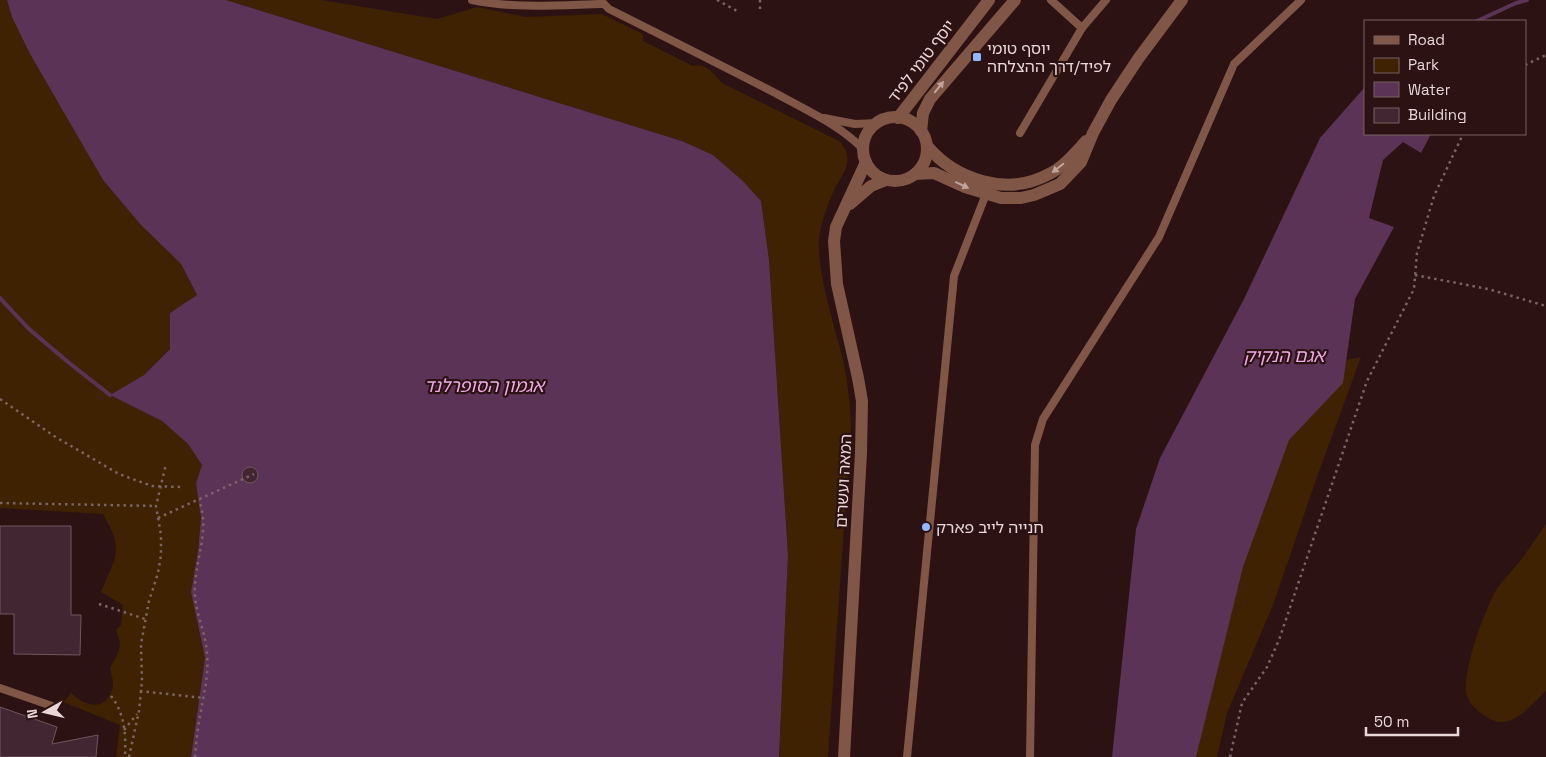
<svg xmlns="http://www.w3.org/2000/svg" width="1546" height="757" font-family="'Space Grotesk','Noto Sans Hebrew',sans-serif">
<rect width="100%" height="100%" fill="#2c1213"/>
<g fill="#3e2202">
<path d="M0 0H7L12 17 30 54 103 180 140 224 181 264 197 296 170 313V348L144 375 110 395 162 421 188 444 202 465 196 483 201 518 198 552 197 622 205 658 191 757H116L120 725 63 702 71 693C82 703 99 712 109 696 111 692 113 689 113 684 113 679 111 673 110 668 118 653 124 648 116 630L121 625 123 605 101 592C116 555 125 552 103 514L0 508Z"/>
<path d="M226 0H322L437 19 477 7 526 17 602 14 643 34V41L693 66C706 62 714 74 722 83L839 141C858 161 840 176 832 195 826 209 821 224 819 239 817 269 832 318 840 348 847 374 850 400 851 427L828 757H779L788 555 769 260 761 201 743 181 713 155 682 141Z"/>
<polygon points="1361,357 1317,477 1273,605 1227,713 1217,757 1177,757 1211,637 1318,365"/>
<path d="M1546 524V691C1532 704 1511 731 1490 719 1482 715 1472 707 1468 699 1458 680 1486 605 1498 587 1503 580 1510 574 1515 567 1526 554 1536 538 1546 524Z"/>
</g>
<g fill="#5b3356">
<polygon points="7,0 226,0 682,141 713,155 743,181 761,201 769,260 788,555 779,757 191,757 205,658 191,592 198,552 201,518 196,483 202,465 188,444 162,421 110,395 144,375 170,349 170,313 197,295 181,264 140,224 103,180 30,54 12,17"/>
<polygon points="1365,87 1365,134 1431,134 1421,153 1403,142 1383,160 1369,218 1394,227 1355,299 1343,383 1289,440 1243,567 1196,757 1112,757 1136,529 1160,458 1244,299 1320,138"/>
</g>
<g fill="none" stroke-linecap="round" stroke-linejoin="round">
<g stroke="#5b3356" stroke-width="4">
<polyline points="1477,21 1516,3 1527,0"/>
<polyline points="0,298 29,329 68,362 110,395"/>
</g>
</g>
<g fill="#422732" stroke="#72545f">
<circle cx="250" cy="475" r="8"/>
<polygon points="0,526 71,526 71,615 81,615 80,655 14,654 14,614 0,614"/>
<polygon points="0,707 57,727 52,744 98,735 96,757 0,757"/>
</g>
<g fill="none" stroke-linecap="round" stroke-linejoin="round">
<g stroke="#7b6464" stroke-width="2.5" stroke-dasharray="2.5 4" stroke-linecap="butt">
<polyline points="717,0 739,12"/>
<polyline points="760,0 760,9"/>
<polyline points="1525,65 1546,55"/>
<polyline points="1415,275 1488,289 1546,306"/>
<polyline points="0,399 54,436 119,474 152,486 182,487"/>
<polyline points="0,503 156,506"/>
<polyline points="158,518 254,474"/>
<polyline points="99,604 145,619"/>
<polyline points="140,691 204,698"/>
<path d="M111 696C125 714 126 735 125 757"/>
<polyline points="124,730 137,714"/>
<polyline points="129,757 139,711 142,681 141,644 149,601 158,573 161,555 161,535 156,506 166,464"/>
<path d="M195 757C196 742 198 726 201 711 204 692 209 674 207 654 206 631 193 609 195 587 196 556 210 530 199 500"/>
<polyline points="1230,757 1242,703 1267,667 1279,640 1367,381 1414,289 1417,253 1434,196 1463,134"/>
</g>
<g stroke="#805646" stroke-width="8">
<path d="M472 0C515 9 560 5 603 4"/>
<path d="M600 0 609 9C665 37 721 65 777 94 806 110 840 125 864 150"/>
<polyline points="1051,0 1082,28"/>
<polyline points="824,118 855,124 878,123"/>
<polyline points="1020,133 1082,28 1106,0"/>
<polyline points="0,688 52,706"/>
<polyline points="907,757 954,276 986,194"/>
<polyline points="1030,757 1035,445 1043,419 1159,237 1234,64 1301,0"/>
</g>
<g stroke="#805646" stroke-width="12">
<circle cx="895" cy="149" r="32"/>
<polyline points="898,118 989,0"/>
<polyline points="921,131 923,113 930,99 1015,0"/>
<path d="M927 146C956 180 1007 197 1049 174 1064 167 1075 153 1086 141"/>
<polyline points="915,174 934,173 965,187 1001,198 1021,198 1034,195 1060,184 1081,162 1093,133 1111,100 1138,59 1182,0"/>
<polyline points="850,204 871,186 886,180"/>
<polyline points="844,757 861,453 862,401 858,378 837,284 834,241 836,227 866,162"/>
</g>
</g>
<defs><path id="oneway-solid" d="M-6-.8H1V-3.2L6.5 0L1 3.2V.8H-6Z" transform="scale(1.25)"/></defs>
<g fill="#bfa39c">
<use href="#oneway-solid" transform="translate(939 87) rotate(-51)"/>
<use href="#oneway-solid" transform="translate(1058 168) rotate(142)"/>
<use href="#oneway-solid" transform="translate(962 185) rotate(25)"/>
</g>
<g fill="#90b8fd" stroke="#2c1213" stroke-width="2">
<rect x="972" y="52" width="10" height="10" rx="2.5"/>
<circle cx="926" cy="527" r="5"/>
</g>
<g text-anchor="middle" stroke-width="4.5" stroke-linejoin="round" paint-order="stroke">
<g font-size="16" fill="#e9d6d6" stroke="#2c1213" text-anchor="start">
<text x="987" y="54">יוסף טומי<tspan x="987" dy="18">לפיד/דרך ההצלחה</tspan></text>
<text x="936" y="533">חנייה לייב פארק</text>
</g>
<g font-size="16" fill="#e9d6d6" stroke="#2c1213">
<text transform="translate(921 61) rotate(-53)" y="6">יוסף טומי לפיד</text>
<text transform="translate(843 481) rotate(-87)" y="6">המאה ועשרים</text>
</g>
<g font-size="18" font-style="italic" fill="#eca9e3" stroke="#2c1213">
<text x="1284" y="362">אגם הנקיק</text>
<text x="484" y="392">אגמון הסופרלנד</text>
</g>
</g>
<rect x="1364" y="20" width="162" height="115" fill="#2c1213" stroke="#786061"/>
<rect x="1374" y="36" width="25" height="8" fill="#805646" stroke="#786061"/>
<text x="1408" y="45" font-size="15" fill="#e9d6d6">Road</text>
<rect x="1374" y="58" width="25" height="15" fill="#3e2202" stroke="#786061"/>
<text x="1408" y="70" font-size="15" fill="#e9d6d6">Park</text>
<rect x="1374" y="82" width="25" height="15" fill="#5b3356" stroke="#786061"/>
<text x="1408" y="95" font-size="15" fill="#e9d6d6">Water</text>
<rect x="1374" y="108" width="25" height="15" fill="#422732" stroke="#786061"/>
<text x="1408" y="120" font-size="15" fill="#e9d6d6">Building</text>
<g transform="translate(45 712) rotate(262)" stroke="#2c1213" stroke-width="4" paint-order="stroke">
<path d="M0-4L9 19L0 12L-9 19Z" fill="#e9d6d6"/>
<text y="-8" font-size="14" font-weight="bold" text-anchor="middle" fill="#e9d6d6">N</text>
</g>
<path d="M1366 727v8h92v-8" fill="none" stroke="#e9d6d6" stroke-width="2.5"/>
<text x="1374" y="727" font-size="15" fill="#e9d6d6" stroke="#2c1213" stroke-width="4" paint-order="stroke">50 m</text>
</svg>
